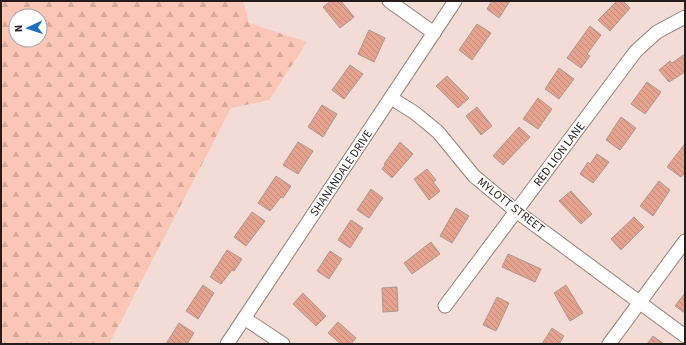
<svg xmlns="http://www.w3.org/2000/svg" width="686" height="345" font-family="'Source Sans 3',sans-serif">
<defs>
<pattern id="forest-firs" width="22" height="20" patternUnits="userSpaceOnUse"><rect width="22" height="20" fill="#fcc6b6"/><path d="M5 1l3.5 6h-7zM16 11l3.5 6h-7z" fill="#d8aa9c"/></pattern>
<pattern id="building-back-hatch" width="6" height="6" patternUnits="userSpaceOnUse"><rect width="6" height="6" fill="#e5a28f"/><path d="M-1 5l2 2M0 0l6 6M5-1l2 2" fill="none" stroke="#c48b7b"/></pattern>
</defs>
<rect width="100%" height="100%" fill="#f3dcd5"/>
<path fill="url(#forest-firs)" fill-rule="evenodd" d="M1 1H243L249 23 307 42 269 100 231 108 109 344H1ZM16 16H40V40H16Z"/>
<g fill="url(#building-back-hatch)" stroke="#ae9892">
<polygon points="331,1 341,1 354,17 340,28 323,7"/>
<polygon points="492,1 510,1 499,18 487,9"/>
<polygon points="617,1 623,1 630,8 610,31 598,20"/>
<polygon points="477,24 491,33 472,60 459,50"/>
<polygon points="590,26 601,35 587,54 590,56 581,68 567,58"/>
<polygon points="369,30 385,38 374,62 358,54"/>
<polygon points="685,54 685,72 669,82 659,70 670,61 672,63"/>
<polygon points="350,65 363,74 344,99 332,90"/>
<polygon points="559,68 574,79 559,99 545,89"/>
<polygon points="447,76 469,98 458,108 436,86"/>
<polygon points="647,82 661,92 645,114 631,104"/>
<polygon points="538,98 552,109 538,129 523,119"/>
<polygon points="322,105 337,114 323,137 308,127"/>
<polygon points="477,107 492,126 481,135 466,116"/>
<polygon points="621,117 636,128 620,150 606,140"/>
<polygon points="519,127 530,137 503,165 493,156"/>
<polygon points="298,142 313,151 298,174 283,165"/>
<polygon points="400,142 413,154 392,178 382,169 385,165 384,164"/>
<polygon points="684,145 685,173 681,177 667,167"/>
<polygon points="597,154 609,162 593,183 580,174 588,162 590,164"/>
<polygon points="427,169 436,180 433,182 440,191 429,200 414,179"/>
<polygon points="276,176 291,186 283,198 281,197 270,211 258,203"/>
<polygon points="659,181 670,190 653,216 640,206"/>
<polygon points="371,189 383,198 369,218 357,210"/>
<polygon points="571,191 592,214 581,224 559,201"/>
<polygon points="456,208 469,216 452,243 440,236"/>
<polygon points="252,212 265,221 246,246 234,237"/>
<polygon points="634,217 644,227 621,250 611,239"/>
<polygon points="351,220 363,228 350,248 338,240"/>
<polygon points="431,242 440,254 412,274 404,263"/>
<polygon points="227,250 242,259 234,271 232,270 221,284 210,277"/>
<polygon points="330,251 342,259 329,279 317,271"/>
<polygon points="508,254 541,269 535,282 502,267"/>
<polygon points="203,285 214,293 198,319 186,311"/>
<polygon points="566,285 583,313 570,321 554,293"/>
<polygon points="397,287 398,311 383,312 382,288"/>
<polygon points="303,293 326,316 316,326 293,304"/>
<polygon points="685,293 685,313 675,306"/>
<polygon points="497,297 509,303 496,331 483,325"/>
<polygon points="338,322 356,338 351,344 341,344 328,333"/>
<polygon points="179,323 194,333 187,344 166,344"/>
<polygon points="552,328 564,336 559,344 542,344"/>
<polygon points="653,336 664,344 647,344"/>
</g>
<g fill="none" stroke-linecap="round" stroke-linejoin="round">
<g stroke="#97827c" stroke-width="15">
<g id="street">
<polyline points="389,1 434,33"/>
<polyline points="391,98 415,113 438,132 474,176 516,211 685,336"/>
<polyline points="445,306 636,51 657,32 685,17"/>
<polyline points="244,318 283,344"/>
<polyline points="227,344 455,1"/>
<polyline points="609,344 685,241"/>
</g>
</g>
<use href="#street" stroke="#fff" stroke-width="13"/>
</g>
<g text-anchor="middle" stroke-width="3" stroke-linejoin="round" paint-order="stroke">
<g font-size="12" fill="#251d1b" stroke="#fff">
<text transform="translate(559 154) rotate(-53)" y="4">RED LION LANE</text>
<text transform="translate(341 173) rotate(-56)" y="4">SHANANDALE DRIVE</text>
<text transform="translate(511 205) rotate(38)" y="4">MYLOTT STREET</text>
</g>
</g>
<rect width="686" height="345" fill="none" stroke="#251d1b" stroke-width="4"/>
<g transform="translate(28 28) rotate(267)"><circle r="19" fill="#ffffff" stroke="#a8a5a4"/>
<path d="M0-3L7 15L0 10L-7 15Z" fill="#1d70bf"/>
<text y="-6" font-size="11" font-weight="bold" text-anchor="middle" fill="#251d1b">N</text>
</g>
</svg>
